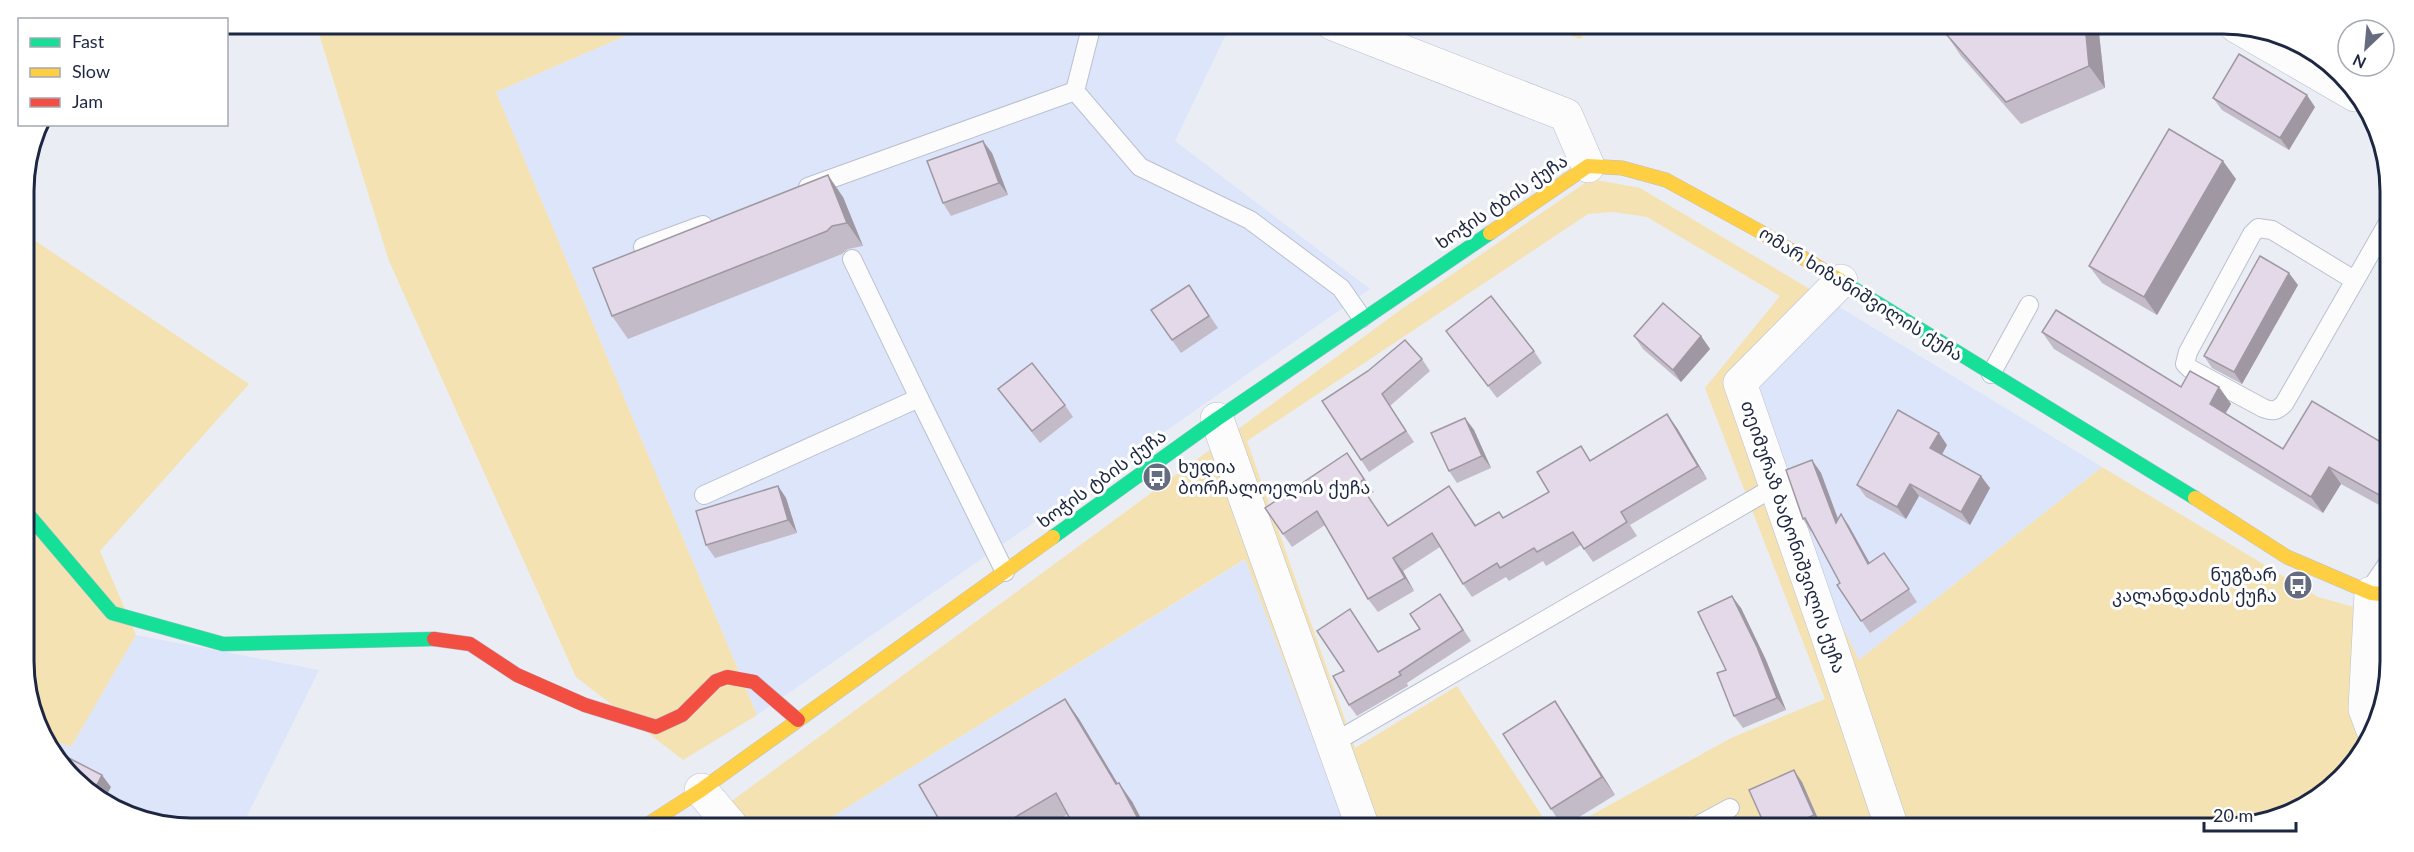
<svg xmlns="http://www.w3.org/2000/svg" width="2414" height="852" font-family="Lato,'Noto Sans Georgian',sans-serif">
<rect width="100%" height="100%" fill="#eaedf4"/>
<g fill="#dce5fa">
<polygon points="653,24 1212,24 1228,30 1175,141 1370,289 757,715 496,92"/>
<polygon points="1813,291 2102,467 1859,660 1724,386"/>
<polygon points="1246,559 1347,828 814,828"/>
<polygon points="136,635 319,670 241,828 191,828 138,819 66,771 50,739 71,747"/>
</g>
<g fill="#f5e2b2">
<polygon points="316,24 653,24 496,92 757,715 683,760 576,677 389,261"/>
<polygon points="1536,24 1588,24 1581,39"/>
<polygon points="1591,179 1640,188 1813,291 1724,386 1859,660 2102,467 2318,597 2390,617 2390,661 2381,714 2325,793 2233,828 1568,828 1731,738 1825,699 1705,388 1780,296 1647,217 1613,212 1588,214 1247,441 1355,748 1457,686 1550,828 1347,828 1245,559 814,828 695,828 1403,308"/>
<polygon points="25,234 249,384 100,551 136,635 71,747 50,739 27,693"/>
</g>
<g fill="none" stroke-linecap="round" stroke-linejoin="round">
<g stroke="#bac0d0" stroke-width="20">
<g id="lane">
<polyline points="1075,91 1092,24"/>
<polyline points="808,187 1075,91 1140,167 1250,220 1341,288 1362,318"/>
<polyline points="643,247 703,225"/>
<polyline points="852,259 919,398"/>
<path d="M2354 280 2272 230 2258 228 2252 234 2188 352 2185 364 2189 368 2263 408C2273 412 2276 411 2284 404L2389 221"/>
<polyline points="1991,374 2029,305"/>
<polyline points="704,495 919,398 1005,572"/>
<polyline points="2371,593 2375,582 2390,560"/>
<polyline points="1333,743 1776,486"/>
<polyline points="1693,828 1730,808"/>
</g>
</g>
<g stroke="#bac0d0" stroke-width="34">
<g id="street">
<polyline points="1333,24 1566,115 1588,166"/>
<polyline points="2236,26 2355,95"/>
<polyline points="1841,281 1740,383 1828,637 1892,828"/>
<polyline points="1217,419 1363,828"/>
<polyline points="2371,593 2365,709 2372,728"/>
<polyline points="701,790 733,828"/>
</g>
</g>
<g stroke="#bac0d0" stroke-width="15">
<g id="fast">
<polyline points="1846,284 2195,498"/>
<polyline points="26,512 112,613 223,644 434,639"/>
<polyline points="1053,537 1217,419 1490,233"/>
</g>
</g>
<g stroke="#bac0d0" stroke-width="15">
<g id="slow">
<polyline points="1490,233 1588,166 1622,168 1666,180 1759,231 1846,284"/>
<polyline points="2195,498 2287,557 2371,593 2390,595"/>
<polyline points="642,828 701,790 1053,537"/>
</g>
</g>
<g stroke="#bac0d0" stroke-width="15">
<polyline id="jam" points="434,639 470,644 517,675 585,705 656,727 682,715 716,681 727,677 754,682 798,720"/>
</g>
<use href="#lane" stroke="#fcfcfd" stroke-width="18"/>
<use href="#street" stroke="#fcfcfd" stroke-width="33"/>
<use href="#fast" stroke="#16e098" stroke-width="14"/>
<use href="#slow" stroke="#ffcf43" stroke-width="14"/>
<use href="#jam" stroke="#f24e42" stroke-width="14"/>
</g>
<g fill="#c3bbc8">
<polygon points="1952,24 2098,24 2105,88 2021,124 1961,56 1946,34"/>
<polygon points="2213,98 2315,107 2289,150 2222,110"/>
<polygon points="992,153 1008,195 951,216 943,203"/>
<polygon points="2236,179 2157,315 2102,283 2089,266"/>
<polygon points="843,197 863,246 848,249 842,254 628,339 612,316"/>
<polygon points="1189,285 1218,328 1181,353 1151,310"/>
<polygon points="2298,285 2242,384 2212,368 2204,356"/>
<polygon points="1446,331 1534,351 1542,363 1497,398"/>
<polygon points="2042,332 2181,387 2219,387 2231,404 2225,414 2283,449 2384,444 2389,434 2390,511 2341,484 2323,513 2054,349"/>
<polygon points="1634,336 1701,336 1710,349 1681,382 1643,349"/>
<polygon points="1422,359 1430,371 1390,406 1414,442 1369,472 1322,401"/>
<polygon points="998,389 1065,405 1073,417 1040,443"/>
<polygon points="1465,418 1474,430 1491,468 1457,483 1449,471"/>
<polygon points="1677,428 1707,479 1630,525 1637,536 1593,562 1581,545 1546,566 1543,561 1509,581 1506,577 1472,597 1463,584 1440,547 1403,571 1414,591 1378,612 1368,599 1325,525 1292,547 1265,508 1347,453 1374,492 1368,496 1388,526 1449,486 1476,525 1503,518 1549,492 1591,460"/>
<polygon points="1947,445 1942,454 1990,488 1970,525 1919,496 1906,519 1866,497 1857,485"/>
<polygon points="1812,460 1821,473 1838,519 1841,514 1849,526 1869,563 1884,553 1917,602 1870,633 1837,585 1840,583 1812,531 1811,532 1803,519"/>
<polygon points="778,486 786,498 797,533 715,558 706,545"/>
<polygon points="1448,606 1471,641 1407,683 1408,686 1357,716 1349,705 1379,651 1420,629"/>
<polygon points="1741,608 1766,660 1786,710 1743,728 1734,716 1726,670"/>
<polygon points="1065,699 1079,719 1117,783 1119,783 1133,803 1068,814 1045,828 944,828"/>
<polygon points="1567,719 1615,795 1563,827 1551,809"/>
<polygon points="1802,782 1822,828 1766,828"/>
</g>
<g fill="#9f98a2">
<polygon points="2085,24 2098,24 2105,88 2089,66"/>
<polygon points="2307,95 2315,107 2289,150 2280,138"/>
<polygon points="983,141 992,153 1008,195 999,183"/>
<polygon points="2223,161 2236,179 2157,315 2144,297"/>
<polygon points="828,175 843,197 863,246 847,223"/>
<polygon points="2289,273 2298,285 2242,384 2234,372"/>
<polygon points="1701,336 1710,349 1681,382 1673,370"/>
<polygon points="2219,387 2231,404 2221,421 2210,404"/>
<polygon points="1667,414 1677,428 1707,479 1698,466"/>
<polygon points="1465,418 1474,430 1491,468 1482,456"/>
<polygon points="1939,433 1947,445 1939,460 1930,448"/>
<polygon points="1812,460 1821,473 1844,535 1836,523"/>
<polygon points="2329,467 2341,484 2323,513 2311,497"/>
<polygon points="1981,476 1990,488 1970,525 1961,512"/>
<polygon points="1910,484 1919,496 1906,519 1897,507"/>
<polygon points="778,486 786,498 797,533 788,520"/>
<polygon points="1841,514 1849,526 1877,576 1868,564"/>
<polygon points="1393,558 1403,571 1414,591 1405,578"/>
<polygon points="1732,596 1741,608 1766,660 1786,710 1777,698"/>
<polygon points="1065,699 1079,719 1130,804 1116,784"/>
<polygon points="1555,701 1567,719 1615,795 1602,777"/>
<polygon points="1794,770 1802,782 1822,828 1814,815"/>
<polygon points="102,775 111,787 105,798 94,790"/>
<polygon points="1119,783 1133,803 1146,828 1143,828"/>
</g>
<g fill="#e3d9e8" stroke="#9f98a2" stroke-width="1.5">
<polygon points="1952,24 2085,24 2089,66 2006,102 1946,34"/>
<polygon points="2239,54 2307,95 2280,138 2213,98"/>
<polygon points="2169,129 2223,161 2144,297 2089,266"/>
<polygon points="983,141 999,183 943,203 927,161"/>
<polygon points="828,175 847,223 832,226 827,231 612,316 593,268"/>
<polygon points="2260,256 2289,273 2234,372 2204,356"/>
<polygon points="1189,285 1209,316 1172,340 1151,310"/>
<polygon points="1491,296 1534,351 1488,386 1446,331"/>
<polygon points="1663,303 1701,336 1673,370 1634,336"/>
<polygon points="2056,310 2181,387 2190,371 2219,387 2210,404 2283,449 2312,401 2384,444 2389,434 2390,501 2329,467 2311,497 2042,332"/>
<polygon points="1405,340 1422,359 1382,394 1406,431 1361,460 1322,401 1368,371"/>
<polygon points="1032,363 1065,405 1032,431 998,389"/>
<polygon points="1898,410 1939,433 1930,448 1981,476 1961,512 1910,484 1897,507 1857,485"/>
<polygon points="1667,414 1698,466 1621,512 1627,522 1584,549 1573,532 1537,552 1534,548 1500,568 1497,563 1463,584 1432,533 1393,558 1405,578 1368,599 1317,511 1283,534 1265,508 1347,453 1364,479 1359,483 1388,526 1449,486 1475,526 1499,512 1503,518 1549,492 1537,472 1581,446 1590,461"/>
<polygon points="1465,418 1482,456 1449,471 1431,433"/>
<polygon points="1812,460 1836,523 1841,514 1868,564 1884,553 1909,589 1861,621 1837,585 1840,583 1805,518 1803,519 1786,470"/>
<polygon points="778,486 788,520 706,545 696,511"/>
<polygon points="1440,594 1463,630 1399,672 1401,675 1349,705 1333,676 1344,671 1317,631 1350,609 1378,652 1420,629 1410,614"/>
<polygon points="1732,596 1757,647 1777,698 1734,716 1717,673 1726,670 1698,612"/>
<polygon points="1065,699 1116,784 1119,783 1143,828 1075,828 1056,793 997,828 944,828 919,785"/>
<polygon points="1555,701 1602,777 1551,809 1503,734"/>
<polygon points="59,753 102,775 94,790 66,771 58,755"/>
<polygon points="1794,770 1814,815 1786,828 1766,828 1749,790"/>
</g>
<defs>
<g id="bus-disc" transform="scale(1.5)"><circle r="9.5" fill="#656c80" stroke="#fff"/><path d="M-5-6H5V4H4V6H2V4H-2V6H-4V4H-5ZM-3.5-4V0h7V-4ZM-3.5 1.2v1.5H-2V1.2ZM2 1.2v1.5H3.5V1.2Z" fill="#fff"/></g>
</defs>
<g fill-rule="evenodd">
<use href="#bus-disc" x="1157" y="477"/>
<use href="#bus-disc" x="2298" y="585"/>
</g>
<g text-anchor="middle" stroke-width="6" stroke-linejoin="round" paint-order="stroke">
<g font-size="18" fill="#1d2742" stroke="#fff">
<text transform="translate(1502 202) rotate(-34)" y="6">ხოჭის ტბის ქუჩა</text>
<text transform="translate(1861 294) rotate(32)" y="6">ომარ ხიზანიშვილის ქუჩა</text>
<text transform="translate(1102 479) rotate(-36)" y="6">ხოჭის ტბის ქუჩა</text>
<text transform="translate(1793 537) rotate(71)" y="6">თეიმურაზ ბატონიშვილის ქუჩა</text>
</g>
<g font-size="18" fill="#1d2742" stroke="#fff" text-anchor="start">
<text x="1178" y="473">ხუდია<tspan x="1178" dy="21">ბორჩალოელის ქუჩა</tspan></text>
<text x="2277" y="581" text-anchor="end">ნუგზარ<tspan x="2277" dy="21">კალანდაძის ქუჩა</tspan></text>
</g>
</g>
<path d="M0 0H2414V852H0ZM191 34H2223A157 157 0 0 1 2380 191V661A157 157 0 0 1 2223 818H191A157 157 0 0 1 34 661V191A157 157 0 0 1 191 34Z" fill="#fff" fill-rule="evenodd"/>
<path fill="none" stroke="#1d2742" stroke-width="3" d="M191 34H2223A157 157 0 0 1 2380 191V661A157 157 0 0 1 2223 818H191A157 157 0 0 1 34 661V191A157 157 0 0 1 191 34Z"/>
<rect x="18" y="18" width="210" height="108" fill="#ffffff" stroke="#a5a9b3" stroke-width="1.5"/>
<rect x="30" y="38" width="30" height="9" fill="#16e098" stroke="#a5a9b3" stroke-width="1.5"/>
<text x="72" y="48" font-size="18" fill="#1d2742">Fast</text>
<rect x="30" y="68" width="30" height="9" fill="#ffcf43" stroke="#a5a9b3" stroke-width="1.5"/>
<text x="72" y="78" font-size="18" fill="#1d2742">Slow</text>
<rect x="30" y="98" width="30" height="9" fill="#f24e42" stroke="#a5a9b3" stroke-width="1.5"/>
<text x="72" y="108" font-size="18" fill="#1d2742">Jam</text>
<g transform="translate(2366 48) rotate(206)"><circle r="28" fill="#ffffff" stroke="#a5a9b3" stroke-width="1.5"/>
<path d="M0-4.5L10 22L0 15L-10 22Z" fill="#656c80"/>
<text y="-9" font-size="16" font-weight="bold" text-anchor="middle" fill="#1d2742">N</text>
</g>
<path d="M2204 822v9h92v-9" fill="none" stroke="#1d2742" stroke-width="3"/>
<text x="2213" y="822" font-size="18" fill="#1d2742" stroke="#ffffff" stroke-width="4.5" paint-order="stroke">20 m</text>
</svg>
